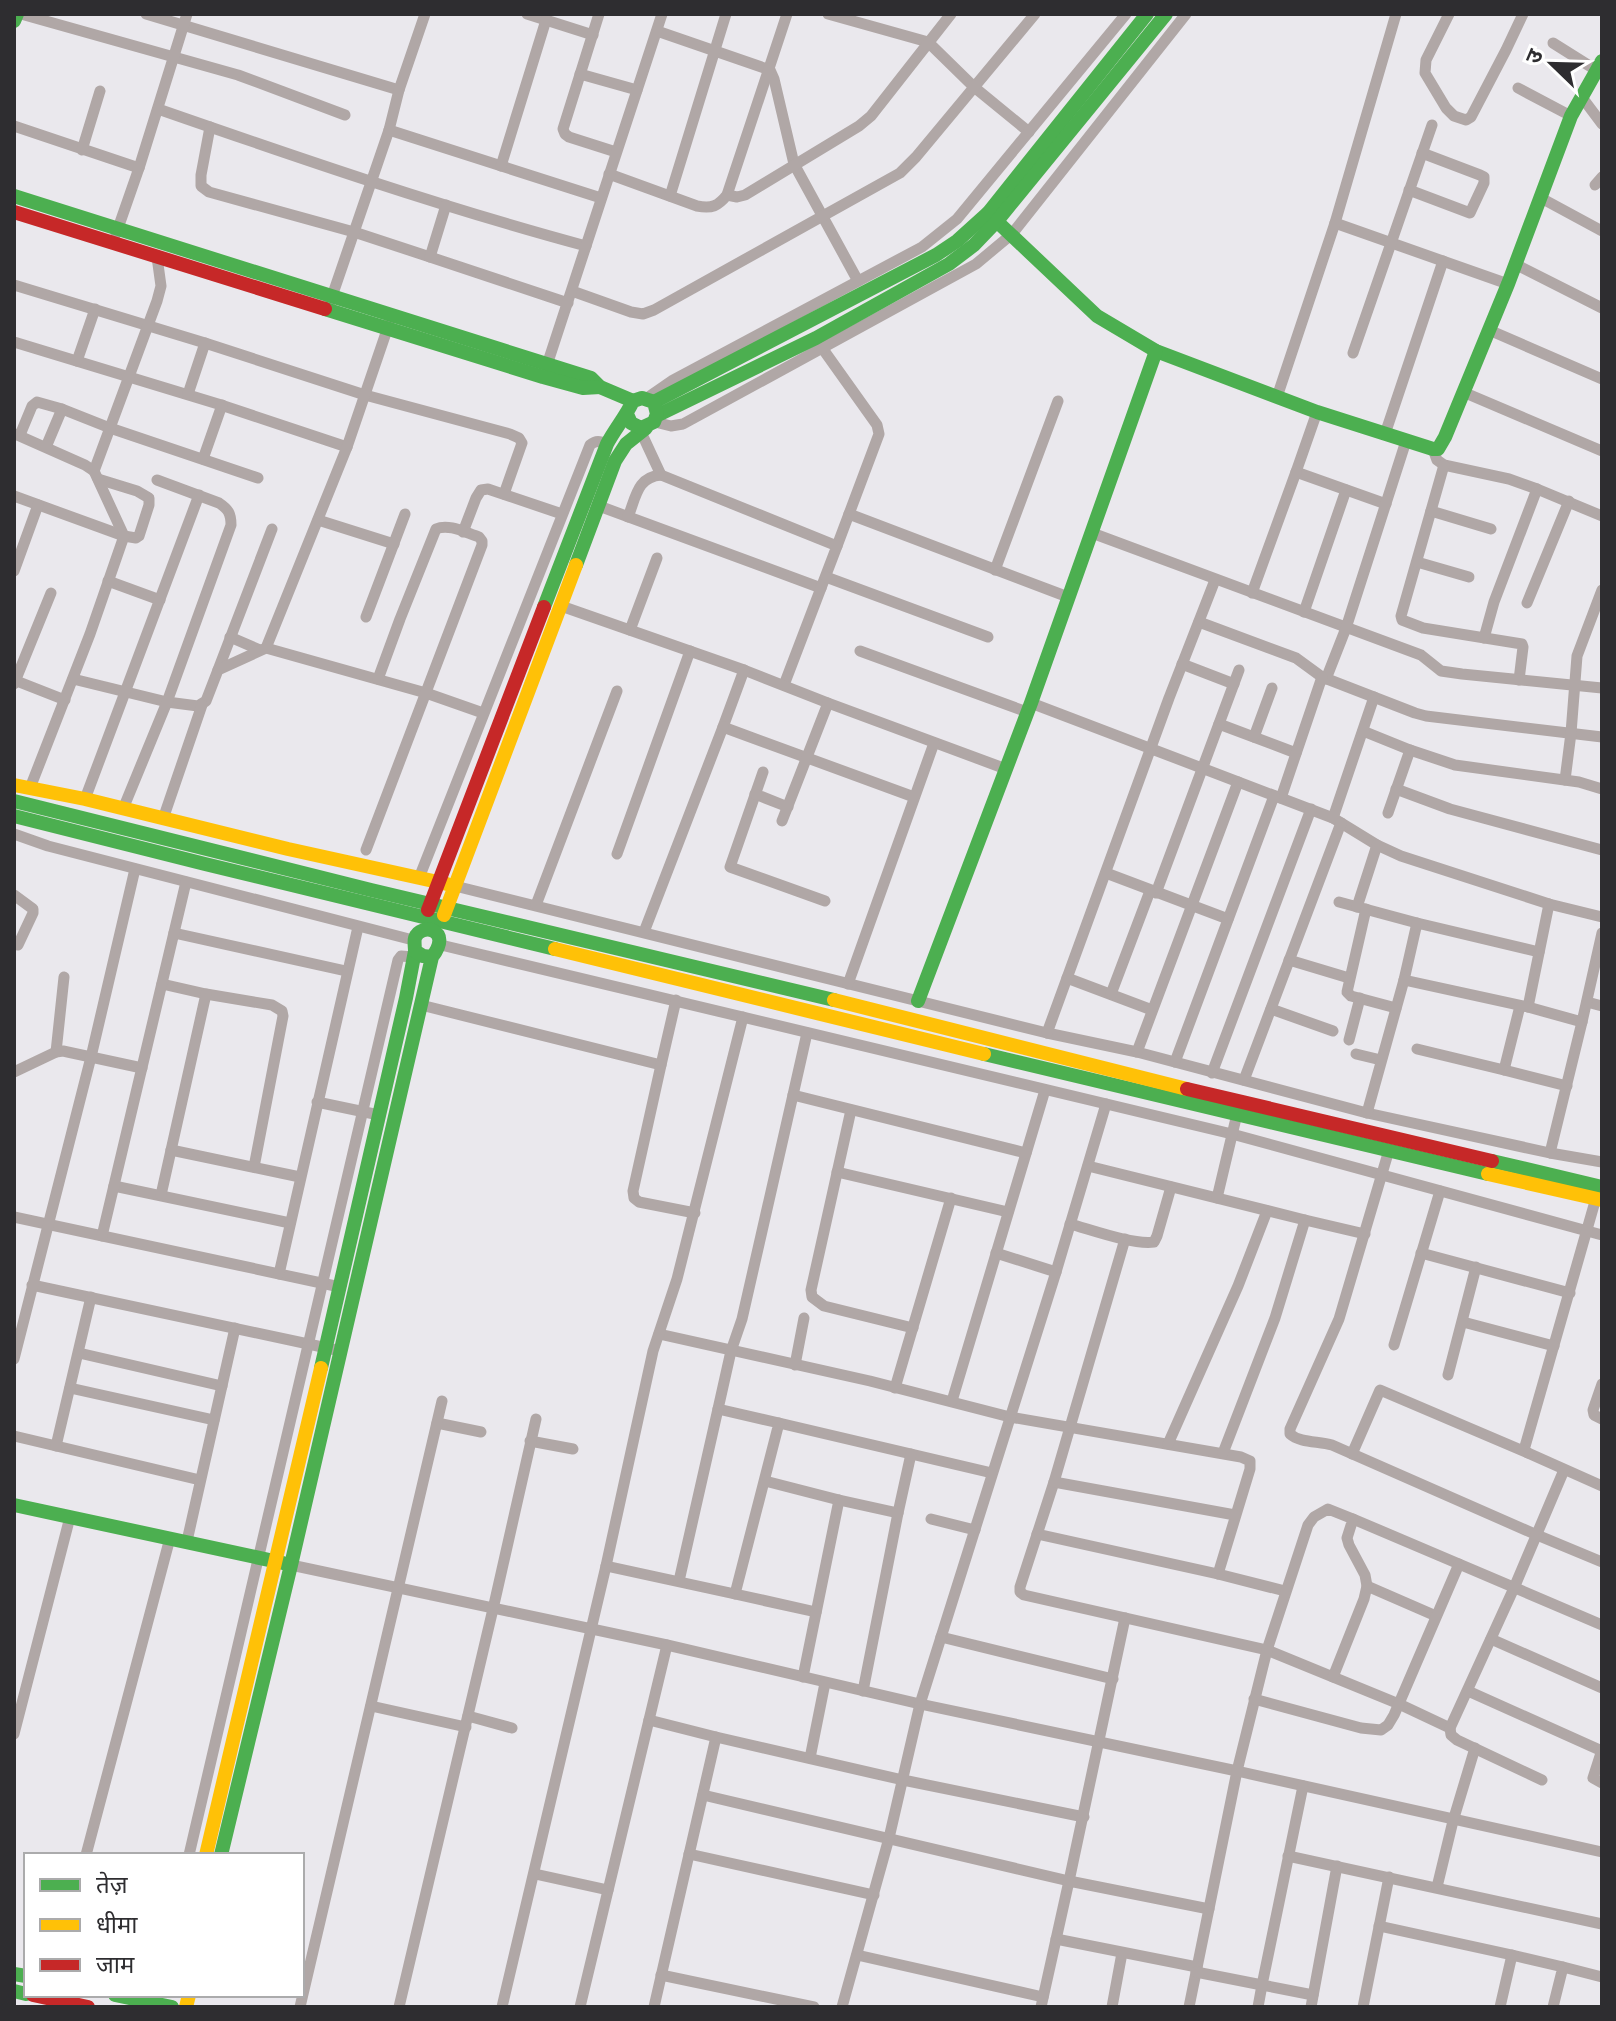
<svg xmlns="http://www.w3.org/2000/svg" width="1616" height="2021" font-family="'Open Sans','Noto Sans Devanagari',sans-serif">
<rect width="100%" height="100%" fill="#eae8ed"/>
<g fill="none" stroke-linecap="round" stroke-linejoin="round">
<g stroke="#b0a7a6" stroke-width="11">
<polyline points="21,14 238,75 345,115"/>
<polyline points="146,14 399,90"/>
<polyline points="527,14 593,35"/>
<polyline points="599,14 563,129 565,134 569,137 616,152"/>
<polyline points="828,14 928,42 974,87 1029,132"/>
<polyline points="1449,14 1426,60 1425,73 1446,108 1454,116 1466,120 1471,117 1506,50 1523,14"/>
<polyline points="657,31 770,70 774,79 794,164 858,281"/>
<polyline points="1553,43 1596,70"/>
<polyline points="580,74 637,90"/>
<polyline points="1518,88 1571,116"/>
<polyline points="1581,96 1602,124"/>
<path d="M158 109C299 158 441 207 586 246"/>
<polyline points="14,126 139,168"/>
<polyline points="210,127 201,175 201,186 209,192 354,232 430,257"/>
<polyline points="389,130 601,198"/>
<polyline points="82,150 100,91"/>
<polyline points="501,166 546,20"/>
<path d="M609 174 697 206C712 209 718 206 727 195L787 14"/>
<polyline points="1595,185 1602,177"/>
<polyline points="1409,190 1470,213 1484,183 1484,177 1480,175 1422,153"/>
<polyline points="727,195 737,197 745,195 859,126 871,116 951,14"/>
<polyline points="670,196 726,14"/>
<polyline points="1541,198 1602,231"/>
<polyline points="446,205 430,257 568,303"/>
<polyline points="1335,223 1508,284"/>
<polyline points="116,234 139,168 187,14"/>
<polyline points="1515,264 1602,308"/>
<polyline points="14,285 205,343"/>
<polyline points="572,291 631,312 643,314 654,310 900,173 916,157 1035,14"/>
<polyline points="327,311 389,130 399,90 425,14"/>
<polyline points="1489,330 1602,379"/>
<polyline points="14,342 218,404 347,447"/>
<polyline points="820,345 877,425 879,434 837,546"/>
<polyline points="1353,353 1432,125"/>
<polyline points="77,361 95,309"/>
<polyline points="545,371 662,14"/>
<polyline points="1463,392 1602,451"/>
<polyline points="188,394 205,343 365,395 510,434 519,438 522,443 504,494"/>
<polyline points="1277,397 1335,223 1396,14"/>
<polyline points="647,398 673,380 922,247 957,219 1126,14"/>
<polyline points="1317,412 1296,472 1386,504"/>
<polyline points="655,422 671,426 683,424 976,264 1012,234 1186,14"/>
<polyline points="641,432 661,475"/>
<polyline points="15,434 85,465 94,471"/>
<polyline points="1385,434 1443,261"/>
<polyline points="20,435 32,406 37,402 62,409 110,428 258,478"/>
<polyline points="46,447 62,409"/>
<polyline points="1433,449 1437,460 1444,465 1509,479 1537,489 1602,516"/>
<polyline points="203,459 222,405"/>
<polyline points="1444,465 1401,616 1402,620 1423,628 1522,644 1523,647 1519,680"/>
<polyline points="14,496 124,536 136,538 139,536 149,505 149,498 137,491 98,479"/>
<polyline points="599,506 821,588"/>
<polyline points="1431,511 1491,529"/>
<polyline points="849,514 1068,597"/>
<path d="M628 517C636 497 637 477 661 475L837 546 784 685"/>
<polyline points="318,520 394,544"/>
<polyline points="463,532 476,498 481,490 488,489 562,514"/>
<polyline points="1092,533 1421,655 1441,671 1462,674 1602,688"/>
<polyline points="1417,562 1469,577"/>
<polyline points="995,570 1058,401"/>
<polyline points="14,571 38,505"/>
<polyline points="826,577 988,637"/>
<polyline points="108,581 160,600"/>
<polyline points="1252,593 1296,472"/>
<polyline points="1527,603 1569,501"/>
<polyline points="561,606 744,670 828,703 1006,769"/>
<polyline points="1304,612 1346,490"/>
<polyline points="366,617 405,514"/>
<polyline points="1199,622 1296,658 1322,677 1415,713 1426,716 1602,737"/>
<polyline points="630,630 657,558"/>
<polyline points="230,637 260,650"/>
<polyline points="1484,638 1494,602 1537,489"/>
<polyline points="266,648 426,693 483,713"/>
<polyline points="860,651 1027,712"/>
<polyline points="1182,664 1234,684"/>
<polyline points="218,670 272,529"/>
<polyline points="744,670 723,727 914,797"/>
<polyline points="73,679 167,702 198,706 206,701 218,670 266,648 347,447 389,324"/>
<polyline points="1326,679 1346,628 1406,441"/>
<polyline points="14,680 65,700"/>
<polyline points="14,684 51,593"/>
<polyline points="1031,703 1333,818 1377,845 1401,856 1549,904 1602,917"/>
<polyline points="1219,724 1296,753"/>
<polyline points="1363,731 1410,750 1455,765 1579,782 1602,789"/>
<polyline points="1254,737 1272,688"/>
<polyline points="763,772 730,867 825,901"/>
<polyline points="1565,780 1571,733 1577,656 1602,590"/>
<polyline points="30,788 90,634 124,536 94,471 157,301 161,286 157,257"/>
<polyline points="1396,789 1450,809 1602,850"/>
<polyline points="755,794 788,807"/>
<polyline points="1281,798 1322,677"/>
<polyline points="85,799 199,495"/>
<path d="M123 809 167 702 231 525C231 513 228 509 219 503L157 480"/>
<polyline points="1388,813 1410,750"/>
<polyline points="1333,818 1374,697"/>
<polyline points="163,819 202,705"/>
<polyline points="782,821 828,703"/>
<polyline points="14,834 48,846 413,940"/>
<path d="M366 850 482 545V541L479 537C466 533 449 523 436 529L400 619 378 679"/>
<polyline points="617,854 690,651"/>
<polyline points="1106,873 1228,919"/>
<path d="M419 878 590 445C596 440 600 441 607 444"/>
<polyline points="455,886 1047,1033 1137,1052 1367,1113 1550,1153 1602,1162"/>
<polyline points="1156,893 1239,670"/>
<polyline points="14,895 33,909 33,913 18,945"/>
<polyline points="1339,902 1417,923"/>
<polyline points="536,905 617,691"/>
<polyline points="1357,907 1377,845"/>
<polyline points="1366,909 1347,992 1351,996 1396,1008"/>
<polyline points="644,932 723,727"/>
<polyline points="174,933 346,971"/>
<polyline points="441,945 1232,1134 1602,1235"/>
<polyline points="1289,960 1349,978"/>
<polyline points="1067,978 1152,1010"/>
<polyline points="1404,980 1417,923 1539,952"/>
<polyline points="162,984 206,994 272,1005 282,1011 283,1016 254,1167"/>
<polyline points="848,984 934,743"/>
<polyline points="1111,994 1150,891"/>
<polyline points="1587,1002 1602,1006"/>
<polyline points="421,1005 661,1065 676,1000"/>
<polyline points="1528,1007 1549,904"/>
<polyline points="1271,1009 1333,1031"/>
<polyline points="1047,1033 1169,698 1215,580"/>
<polyline points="1349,1040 1360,998"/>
<polyline points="1417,1049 1504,1070 1520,1006"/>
<polyline points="56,1052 64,977"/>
<polyline points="1137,1052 1238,782"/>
<polyline points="1356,1054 1381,1060"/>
<polyline points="1175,1062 1274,796"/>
<polyline points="661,1065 633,1191 634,1198 639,1202 695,1213"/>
<polyline points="1504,1070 1567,1086"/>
<polyline points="14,1072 56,1052 63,1051 142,1068"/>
<polyline points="1212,1073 1311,809"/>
<polyline points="1244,1080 1341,823"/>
<polyline points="793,1095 807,1033"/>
<polyline points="317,1102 379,1115"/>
<polyline points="851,1110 811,1290 812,1297 824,1306 913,1328"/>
<polyline points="1367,1113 1404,980 1528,1007 1582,1022 1602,933"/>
<polyline points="171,1150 300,1177"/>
<path d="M1389 1150 1339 1319 1290 1429V1434C1300 1443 1319 1441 1332 1445L1537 1535 1602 1562"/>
<polyline points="1550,1153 1582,1022"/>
<polyline points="1088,1166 1305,1220"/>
<polyline points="837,1172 1008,1212"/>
<polyline points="114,1186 290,1223"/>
<polyline points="1598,1191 1524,1450 1528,1453 1602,1486"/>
<polyline points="161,1195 206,994"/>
<polyline points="1217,1198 1237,1114"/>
<polyline points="14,1217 340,1287"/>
<path d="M1070 1224C1092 1230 1133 1245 1154 1242L1157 1236 1171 1187"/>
<polyline points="102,1236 186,882"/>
<polyline points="1125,1239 1054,1482 1020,1587 1020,1592 1024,1595 1267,1650 1399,1704 1450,1728"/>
<polyline points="996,1253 1056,1272"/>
<polyline points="1421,1253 1570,1293"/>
<polyline points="279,1274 358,927"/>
<polyline points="32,1285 341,1351"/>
<polyline points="1463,1322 1554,1346"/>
<polyline points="659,1334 870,1381 1010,1417 1241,1457 1250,1461 1250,1469 1218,1574"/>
<polyline points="1394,1345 1440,1191"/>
<polyline points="79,1353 222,1386"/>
<polyline points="14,1359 91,1057 135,869"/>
<polyline points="795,1365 804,1318"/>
<polyline points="1448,1375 1476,1267"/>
<polyline points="1602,1384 1593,1410 1594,1415 1602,1419"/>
<polyline points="70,1388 214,1420"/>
<polyline points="895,1388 951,1198"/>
<polyline points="952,1401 1045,1090"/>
<polyline points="437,1423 481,1432"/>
<polyline points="779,1423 992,1473"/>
<polyline points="14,1436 200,1480"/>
<polyline points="530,1441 573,1449"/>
<polyline points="1168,1444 1238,1286 1267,1211"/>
<polyline points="56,1446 91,1297"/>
<polyline points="1223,1453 1275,1318 1305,1220 1365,1234"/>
<polyline points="1352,1454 1380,1390 1528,1453"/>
<polyline points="765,1481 839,1500"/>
<polyline points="1054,1482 1235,1515"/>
<polyline points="931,1519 975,1530"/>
<polyline points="1353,1519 1459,1564"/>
<polyline points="1037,1534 1218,1574 1285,1591"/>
<polyline points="187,1541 235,1328"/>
<polyline points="291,1565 667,1645 920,1704 1237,1771 1189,2007"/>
<polyline points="606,1566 735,1594 779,1423 718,1409 731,1351 742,1319 793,1095 1026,1153"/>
<polyline points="679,1581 718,1409"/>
<polyline points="1367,1586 1436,1616"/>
<polyline points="735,1594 816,1612"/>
<polyline points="941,1637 1113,1679"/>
<polyline points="1491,1639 1602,1688"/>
<polyline points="803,1677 839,1500 898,1513 911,1454"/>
<polyline points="1333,1677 1364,1599 1367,1586 1365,1575 1349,1545 1347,1538 1353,1519 1328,1509 1314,1517 1308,1525 1267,1650 1237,1771 1602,1852"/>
<polyline points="863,1691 898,1513"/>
<polyline points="1468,1691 1602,1751"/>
<polyline points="1254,1699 1361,1728 1381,1730 1388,1725 1394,1715 1459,1564 1602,1625"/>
<polyline points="371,1706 466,1727"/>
<polyline points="468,1716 512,1728"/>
<polyline points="649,1720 716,1737 654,2007"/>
<polyline points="14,1734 70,1517"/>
<polyline points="716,1737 903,1780 1084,1817"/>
<polyline points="1602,1750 1593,1778 1602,1783"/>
<polyline points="810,1758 825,1683"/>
<polyline points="1542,1780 1457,1740 1451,1735 1450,1728 1514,1588 1564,1470"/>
<polyline points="1303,1786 1262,1985 1313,1995"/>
<polyline points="703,1795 1069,1881 1125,1618"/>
<polyline points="689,1854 874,1895"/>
<polyline points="86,1855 170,1538"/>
<polyline points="189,1855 398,960 401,956 413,957"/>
<polyline points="1288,1856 1602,1924"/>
<polyline points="535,1874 608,1890"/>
<polyline points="1437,1887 1453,1821 1475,1748"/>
<polyline points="1379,1926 1512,1955"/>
<polyline points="1056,1939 1197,1967"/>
<polyline points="857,1955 1043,1997"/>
<polyline points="1563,1967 1602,1977"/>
<polyline points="1196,1972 1262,1985 1258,2007"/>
<polyline points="661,1975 814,2007"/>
<polyline points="300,2007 442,1401"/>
<polyline points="399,2007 493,1609 536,1419"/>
<polyline points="502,2007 606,1566 653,1351 677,1279 743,1017"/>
<polyline points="580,2007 667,1645"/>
<polyline points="842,2007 889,1838 920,1704 1056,1272 1106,1104"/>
<polyline points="1041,2007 1069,1881 1209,1909"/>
<polyline points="1112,2007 1122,1953"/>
<polyline points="1311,2007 1337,1866"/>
<polyline points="1363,2007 1389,1877"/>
<polyline points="1500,2007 1512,1955 1563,1967 1553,2007"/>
</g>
<g stroke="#4caf50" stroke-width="14">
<polyline points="14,21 17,14"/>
<polyline points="14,196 591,378 600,387 633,401"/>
<polyline points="988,213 1097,316 1156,351 1317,412 1433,449 1438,449 1445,437 1508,284 1571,116 1602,61"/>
<polyline points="325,309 543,377 583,388 600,387"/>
<polyline points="654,402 936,255 957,241 988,213 1147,14"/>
<polyline points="658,415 816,338 949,264 974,245 997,221 1166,14"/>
<polyline points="576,565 615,461 626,444 646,428"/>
<path d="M544 607 607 444C615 429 626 416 633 401L642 398 654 402 657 414 654 422 641 428 631 423 627 414"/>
<polyline points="14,801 371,890 834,1000"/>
<polyline points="14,816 205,864 555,949"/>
<polyline points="918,1001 1031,703 1156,351"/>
<polyline points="984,1054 1488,1174"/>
<polyline points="1492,1161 1602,1187"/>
<polyline points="321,1368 406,998 415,951"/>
<polyline points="14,1505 283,1563"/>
<path d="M221 1855 291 1565 432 957C454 929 420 922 415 938 414 941 415 948 415 951L423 956 432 957"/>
<polyline points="14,1974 26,1976"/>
<polyline points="14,1991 26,1994"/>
<polyline points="115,1995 172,2007"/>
</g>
<g stroke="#ffc107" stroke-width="14">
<polyline points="14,785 85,799 288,849 447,884"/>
<polyline points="444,915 576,565"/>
<polyline points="555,949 984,1054"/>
<polyline points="834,1000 1187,1089"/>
<polyline points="1488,1174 1602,1200"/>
<polyline points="206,1855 321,1368"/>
<polyline points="186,2007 189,1995"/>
</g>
<g stroke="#c62828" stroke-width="14">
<polyline points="14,212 325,309"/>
<polyline points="428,910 544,607"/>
<polyline points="1187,1089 1492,1161"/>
<polyline points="33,1995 88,2007"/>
</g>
</g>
<rect width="1616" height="2021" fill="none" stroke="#2e2d30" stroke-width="32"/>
<rect x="24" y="1853" width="280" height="144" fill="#ffffff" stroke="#ababac" stroke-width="2"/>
<rect x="40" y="1879" width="40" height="12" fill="#4caf50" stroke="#ababac" stroke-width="2"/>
<text x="96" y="1893" font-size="24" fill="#2e2d30">तेज़</text>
<rect x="40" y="1919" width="40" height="12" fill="#ffc107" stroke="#ababac" stroke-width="2"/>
<text x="96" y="1933" font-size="24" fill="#2e2d30">धीमा</text>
<rect x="40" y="1959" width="40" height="12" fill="#c62828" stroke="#ababac" stroke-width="2"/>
<text x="96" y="1973" font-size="24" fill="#2e2d30">जाम</text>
<g transform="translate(1552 64) rotate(293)" stroke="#ffffff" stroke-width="6" paint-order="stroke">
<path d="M0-6L14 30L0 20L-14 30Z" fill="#2e2d30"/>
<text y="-12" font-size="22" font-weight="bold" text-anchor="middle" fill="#2e2d30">उ</text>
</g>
</svg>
